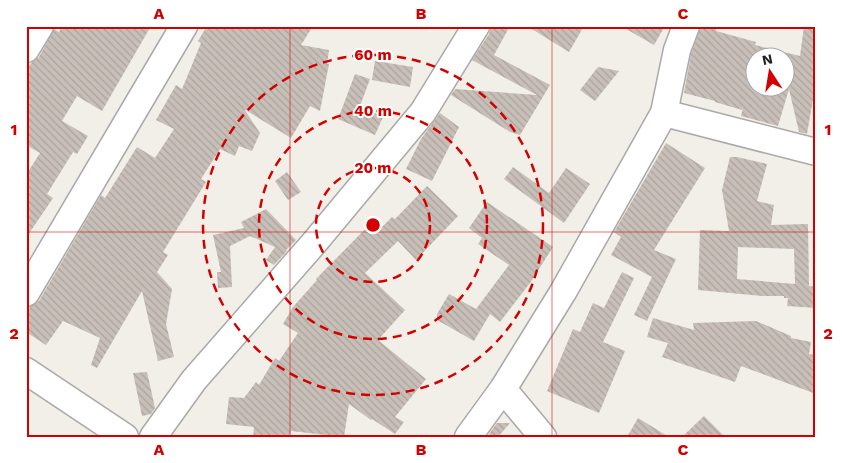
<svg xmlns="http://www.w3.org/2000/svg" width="842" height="463" font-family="'Work Sans',sans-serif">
<defs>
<pattern id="building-back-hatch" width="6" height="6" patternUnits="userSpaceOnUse" patternTransform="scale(1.25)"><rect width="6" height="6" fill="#c7bfb8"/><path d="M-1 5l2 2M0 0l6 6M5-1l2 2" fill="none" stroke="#aba49e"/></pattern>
</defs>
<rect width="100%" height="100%" fill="#f2efe9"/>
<g fill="url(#building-back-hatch)" fill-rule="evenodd">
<polygon points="62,26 151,26 102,111 77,96 62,121 88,136 77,154 73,152 47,194 53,198 26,238 26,175 40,153 26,145 26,71 31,63 39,57 54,29 59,32"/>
<polygon points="207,26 313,26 301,45 329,50 327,64 329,64 320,111 310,106 291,138 244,109 260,133 252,151 239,146 235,156 220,149 201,179 206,182 163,252 168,255 157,272 172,289 166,324 174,357 158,361 142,291 97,368 91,365 100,338 63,321 46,345 26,332 26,314 30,307 39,301 101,195 105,198 137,147 155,158 174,129 156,120 176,85 182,89 201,43 198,41"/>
<polygon points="491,26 510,26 494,55 550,85 520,135 510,132 451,95 455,89 537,95 472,60 489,34"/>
<polygon points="527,26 584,26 569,52"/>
<polygon points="621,26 665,26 654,45"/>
<path d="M701 26 716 29V31L756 42 755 45 800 56 804 26H816V82L807 134 799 132 789 89 778 126 741 116 743 108 742 110 715 102V101L684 93 691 54ZM784 52V73L788 88H754V58H784Z"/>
<polygon points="375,61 413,67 410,87 372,80"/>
<polygon points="598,67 619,71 595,101 580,90"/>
<polygon points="355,74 370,79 360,106 383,117 375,135 338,119"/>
<polygon points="440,113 459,127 432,181 406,169 421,139"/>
<polygon points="666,143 705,168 654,250 676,259 647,321 634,315 652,277 611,255 621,237 614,232"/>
<path d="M730 157H737L767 164 757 201 774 205 771 225 808 224 809 286 816 287V308L787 306 788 298H784V296H762L698 290 700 230 729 231 722 190ZM738 247 794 249 795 284 737 279Z"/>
<polygon points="513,167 549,193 566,168 590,184 564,223 504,179"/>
<polygon points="287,172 301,192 288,200 275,181"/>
<polygon points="427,186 458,216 416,260 398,241 365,273 405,310 378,340 426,379 395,417 404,422 395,434 372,419 371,420 349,404 344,437 291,431 290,437 253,437 254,427 226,424 229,397 244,398 256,382 259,385 275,358 279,361 298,333 283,324 293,307 317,280 316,279 373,221 380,229 392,217 395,219"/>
<polygon points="487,202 553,247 530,283 500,322 490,314 474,341 437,320 437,314 449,294 476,309 509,265 478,244 482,238 469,228"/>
<polygon points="266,209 296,240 286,250 287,251 274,265 266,260 275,247 250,236 230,246 232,287 218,288 217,272 221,272 213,235 244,228 241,222"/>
<polygon points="622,272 634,278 603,342 625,351 599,413 547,391 573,329 580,332 593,303 604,308"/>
<polygon points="653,318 694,330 693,323 756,321 791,336 791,338 811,342 809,354 816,355 816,394 741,366 735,382 662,357 668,343 647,337"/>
<polygon points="147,372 155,408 151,414 142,416 133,373"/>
<polygon points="704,416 725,437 682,437"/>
<polygon points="638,418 669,437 627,437"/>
<polygon points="497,423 510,423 498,437 492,437 489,434"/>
</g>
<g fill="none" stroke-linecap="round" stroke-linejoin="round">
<g stroke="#a9a9a9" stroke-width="29">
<g id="minor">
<polyline points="26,49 40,26"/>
<polyline points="664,113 816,152"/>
<polyline points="26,293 184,26"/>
<polyline points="26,371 125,437"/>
<polyline points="503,389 543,437"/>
<polyline points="153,437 194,380 314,243 423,112 476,26"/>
<polyline points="468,437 503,389 563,292 664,113 677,50 686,26"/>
</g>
</g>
<use href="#minor" stroke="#fff" stroke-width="26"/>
</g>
<path fill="none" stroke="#d40000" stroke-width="1" stroke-opacity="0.55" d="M290 26V437M552 26V437M26 232H816"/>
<g fill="none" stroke="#d40000" stroke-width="2.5" stroke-dasharray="9 6">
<circle cx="373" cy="225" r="57"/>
<circle cx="373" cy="225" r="114"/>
<circle cx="373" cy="225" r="170"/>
</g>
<circle cx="373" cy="225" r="8" fill="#d40000" stroke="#fff" stroke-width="2.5"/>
<g font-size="15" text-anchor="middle" font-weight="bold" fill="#d40000" stroke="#fff" stroke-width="4" stroke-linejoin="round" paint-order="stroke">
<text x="373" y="60">60 m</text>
<text x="373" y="116">40 m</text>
<text x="373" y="173">20 m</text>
</g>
<rect width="842" height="463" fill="none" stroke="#ffffff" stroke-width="55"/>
<g transform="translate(770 72) rotate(348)"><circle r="24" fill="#ffffff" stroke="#a7a7a7"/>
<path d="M0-4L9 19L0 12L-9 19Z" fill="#d40000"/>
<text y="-8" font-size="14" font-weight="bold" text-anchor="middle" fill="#222222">N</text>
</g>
<rect x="28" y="28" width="786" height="408" fill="none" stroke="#d40000" stroke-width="2"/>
<g font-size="16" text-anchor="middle" font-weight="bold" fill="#d40000">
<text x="159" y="19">A</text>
<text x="421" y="19">B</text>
<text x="683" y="19">C</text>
<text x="14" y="135">1</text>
<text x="828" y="135">1</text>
<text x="14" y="339">2</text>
<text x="828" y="339">2</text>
<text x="159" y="455">A</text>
<text x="421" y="455">B</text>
<text x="683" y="455">C</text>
</g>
</svg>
